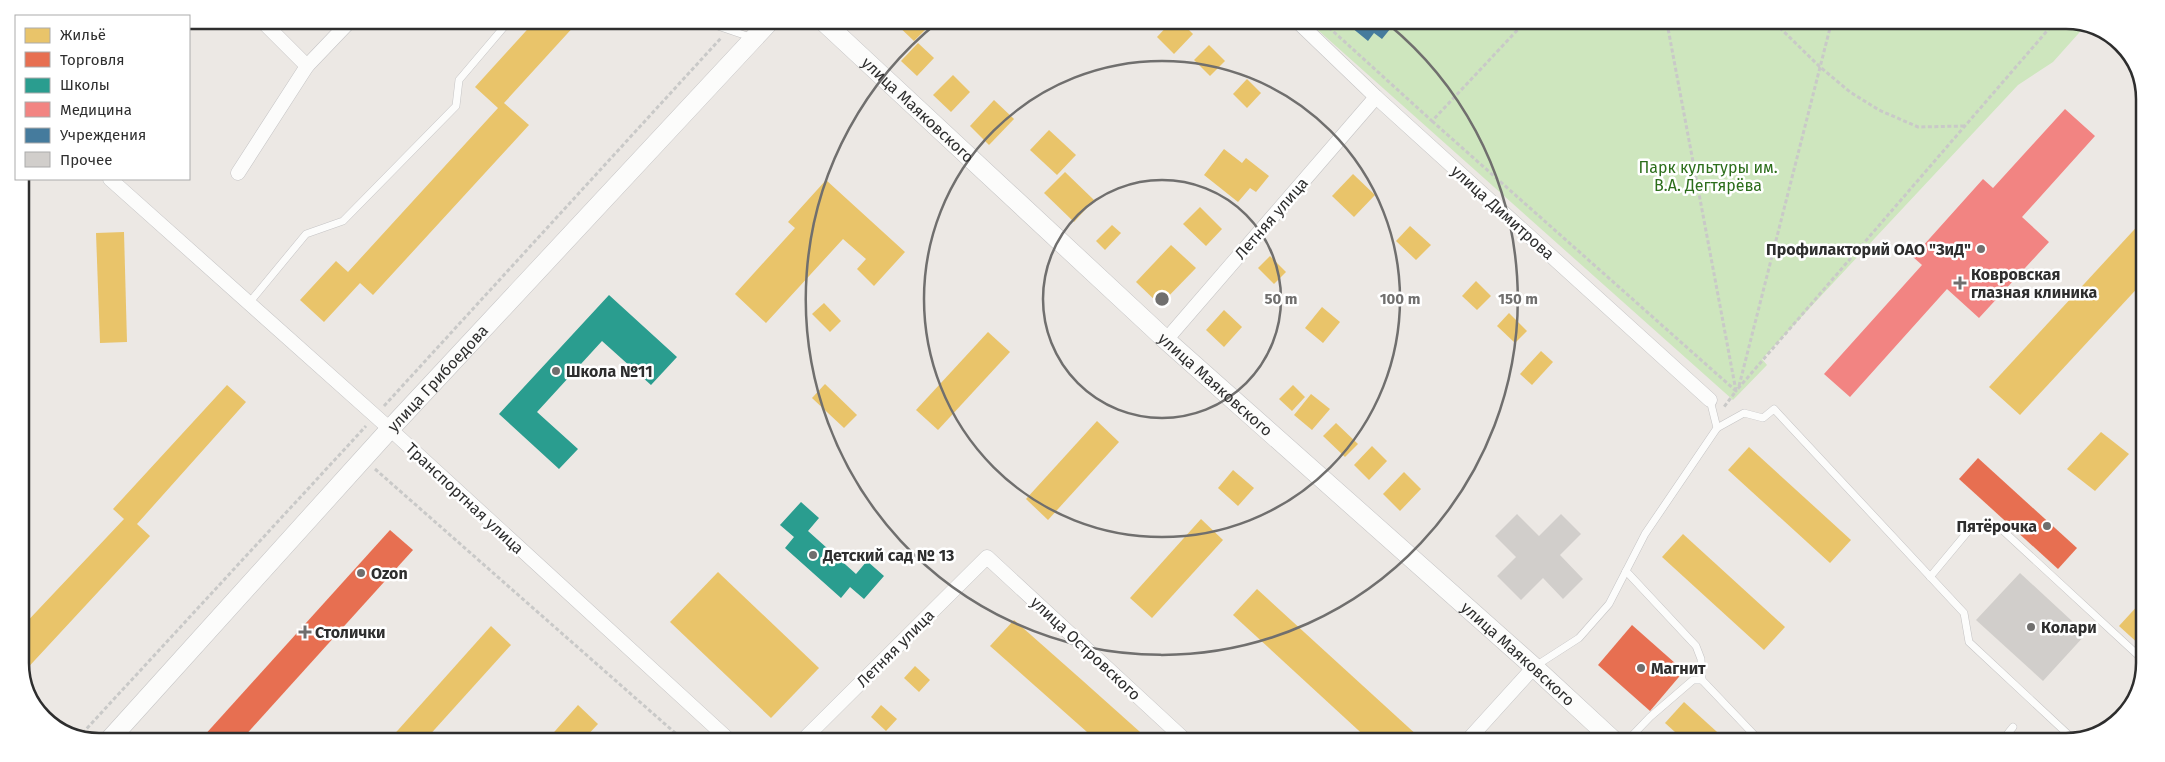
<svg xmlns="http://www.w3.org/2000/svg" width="2165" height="762" font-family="'Fira Sans',sans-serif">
<rect width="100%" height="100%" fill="#ece8e4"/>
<polygon fill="#cee6be" points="1310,23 2087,24 2053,62 2018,85 1762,359 1767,365 1733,400"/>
<g fill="#e9c46a">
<polygon points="535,21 575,21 577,23 504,103 529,125 373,295 360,283 324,322 300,300 336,261 348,272 498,108 475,87"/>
<polygon points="894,22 933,22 914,41"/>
<polygon points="1171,22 1181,22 1193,34 1174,54 1157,37"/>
<polygon points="918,43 934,58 917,76 901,61"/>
<polygon points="1209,45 1225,61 1210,76 1194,60"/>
<polygon points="953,75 970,92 951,112 933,95"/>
<polygon points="1247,79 1261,93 1247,108 1233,94"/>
<polygon points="994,100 1014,119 989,145 970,126"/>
<polygon points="1049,130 1076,155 1057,175 1030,150"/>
<polygon points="1224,149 1242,163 1246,158 1269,176 1256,192 1250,188 1238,202 1204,175"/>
<polygon points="1065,172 1094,200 1074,222 1044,193"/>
<polygon points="1353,174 1375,195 1354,217 1332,196"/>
<polygon points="826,180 905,252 874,286 857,269 866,259 843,239 766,323 735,294 795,228 788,222"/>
<polygon points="1200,207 1222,229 1206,246 1183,224"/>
<polygon points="2144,219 2144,281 2020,415 1989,387"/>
<polygon points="1112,225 1121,233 1105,250 1096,241"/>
<polygon points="1410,226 1431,245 1416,260 1396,241"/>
<polygon points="124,232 127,342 100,343 96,233"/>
<polygon points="1171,245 1196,268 1160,305 1136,282"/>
<polygon points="1270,256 1286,272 1274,284 1258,268"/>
<polygon points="1476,281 1491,296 1477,310 1462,296"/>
<polygon points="824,303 841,321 830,332 812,314"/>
<polygon points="1322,307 1340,322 1323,343 1305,328"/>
<polygon points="1224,310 1242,327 1224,347 1206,330"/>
<polygon points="1509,313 1527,331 1515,343 1497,326"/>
<polygon points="988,332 1010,352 938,430 916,410"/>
<polygon points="1541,351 1553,362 1532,385 1520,374"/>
<polygon points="825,384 857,415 844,428 812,398"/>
<polygon points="227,385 246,402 137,524 150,536 22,674 20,668 20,629 124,519 113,509"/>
<polygon points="1293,385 1305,397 1292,411 1279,399"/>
<polygon points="1311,394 1330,409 1312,430 1294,415"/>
<polygon points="2143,408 2143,423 2135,416"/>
<polygon points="1097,421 1119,442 1048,520 1026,499"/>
<polygon points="1336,423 1358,444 1345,457 1323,436"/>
<polygon points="2101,432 2129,454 2095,491 2067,469"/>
<polygon points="1372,446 1387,461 1369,480 1354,465"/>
<polygon points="1749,447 1851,540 1830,563 1728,470"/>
<polygon points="1233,470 1254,488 1238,506 1218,488"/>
<polygon points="1404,472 1421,489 1400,511 1383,494"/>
<polygon points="1201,519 1223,540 1152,618 1130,598"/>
<polygon points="1683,534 1785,627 1764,650 1662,557"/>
<polygon points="718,572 819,668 771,718 670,622"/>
<polygon points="1257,589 1419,737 1416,741 1370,741 1233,615"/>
<polygon points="2141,602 2141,646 2119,626"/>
<polygon points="1014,620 1083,681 1149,740 1096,740 990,646"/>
<polygon points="491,626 511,645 426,739 390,739"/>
<polygon points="915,666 930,680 919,692 904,678"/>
<polygon points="1684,702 1727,741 1685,741 1665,723"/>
<polygon points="578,705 598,724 584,739 548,739"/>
<polygon points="881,705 897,719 886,731 871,717"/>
</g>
<g fill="#e76f51">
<polygon points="1978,458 2077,548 2058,569 1959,479"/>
<polygon points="390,530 413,550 243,738 202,738"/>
<polygon points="1632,625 1684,671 1650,711 1598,665"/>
</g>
<g fill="#2a9d8f">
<polygon points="609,295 677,357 651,385 602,341 537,412 578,449 559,469 499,414"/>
<polygon points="801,502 819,518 808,531 856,574 867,561 884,576 864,599 850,587 841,598 785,548 794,537 780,525"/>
</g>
<polygon fill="#f28482" points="2065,109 2095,136 2022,217 2049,242 1979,318 1947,289 1850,397 1824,374 1922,265 1913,257 1983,179 1993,188"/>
<polygon fill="#457b9d" points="1346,23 1395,23 1382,39 1374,33 1368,41"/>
<g fill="#d1cecb">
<polygon points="1517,514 1539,536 1561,514 1581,534 1560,555 1583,579 1563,599 1543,578 1521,600 1497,576 1516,557 1495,536"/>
<polygon points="2020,573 2086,634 2043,681 1976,620"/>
</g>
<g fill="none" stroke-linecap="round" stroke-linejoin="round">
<g stroke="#c5c4c5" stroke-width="8">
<g id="lane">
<polyline points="703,21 753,38"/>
<polyline points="249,303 306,234 343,221 456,106 459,80 509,21"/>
<polyline points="1717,428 1744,413 1763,418 1774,409 1964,613 1969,642 2073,739"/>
<polyline points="1626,571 1696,646 1701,659 1702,680 1760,741"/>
<polyline points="1930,577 1970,529 1998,526 2141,658"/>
<polyline points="1534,667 1579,638 1609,604 1645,534 1717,428 1710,400"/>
<polyline points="1627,741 1650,717 1693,680 1702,680"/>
<polyline points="2001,742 2013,727"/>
</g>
</g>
<g stroke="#c5c4c5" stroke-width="15">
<g id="street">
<polyline points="261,20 307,66"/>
<polyline points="1298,22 1376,97 1710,400"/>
<polyline points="238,173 307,66 350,21"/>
<polyline points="110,179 390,429 728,739"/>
<polyline points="1166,340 1376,97"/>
<polyline points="804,739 987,557 1185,740"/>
<polyline points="1467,741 1534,667"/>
</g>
</g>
<g stroke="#c5c4c5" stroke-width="20">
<g id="secondary">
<path id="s1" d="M823 21 1166 340 1534 667 1614 741"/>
<path id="s2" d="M111 738 390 429 770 21"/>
</g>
</g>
<g stroke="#c9c9c8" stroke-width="3" stroke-dasharray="4 2.5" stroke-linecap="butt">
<polyline points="1324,23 1432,121 1524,23"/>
<polyline points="1667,23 1736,391 1724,407"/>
<polyline points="1775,23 1819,66 1850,92 1879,110 1918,127 1964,126"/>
<polyline points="1432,121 1736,391 2053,24"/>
<polyline points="1739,386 1831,24"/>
<polyline points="384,406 721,38"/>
<polyline points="375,469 682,739"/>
<polyline points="78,738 366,426"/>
</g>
<use href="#lane" stroke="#fcfcfb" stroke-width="7"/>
<use href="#street" stroke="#fcfcfb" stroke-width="14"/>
<use href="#secondary" stroke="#fcfcfb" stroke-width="19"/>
</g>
<g fill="none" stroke="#706f6e" stroke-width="2.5">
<circle cx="1162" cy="299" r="119"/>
<circle cx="1162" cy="299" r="238"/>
<path d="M1388 24A356 356 0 1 1 938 22"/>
</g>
<g fill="#706f6e" stroke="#fff" stroke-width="2">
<circle cx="1981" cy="249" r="5"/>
<path d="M1957.5 275.5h5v5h5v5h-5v5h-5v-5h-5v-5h5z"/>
<circle cx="556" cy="371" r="5"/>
<circle cx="2047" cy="526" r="5"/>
<circle cx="813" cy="555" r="5"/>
<circle cx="361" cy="573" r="5"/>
<circle cx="2031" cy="627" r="5"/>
<path d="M302.5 624.5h5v5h5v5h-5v5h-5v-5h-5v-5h5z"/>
<circle cx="1641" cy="668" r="5"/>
</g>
<g text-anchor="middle" stroke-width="5" stroke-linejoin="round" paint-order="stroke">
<g font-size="16" fill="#2e2e2e" stroke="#fff">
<text dy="6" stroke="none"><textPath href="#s1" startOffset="130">улица Маяковского</textPath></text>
<text transform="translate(1503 212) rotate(42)" y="6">улица Димитрова</text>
<text transform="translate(1271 218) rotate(-49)" y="6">Летняя улица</text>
<text dy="6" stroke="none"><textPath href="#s2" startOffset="486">улица Грибоедова</textPath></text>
<text dy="6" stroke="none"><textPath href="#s1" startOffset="535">улица Маяковского</textPath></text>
<text transform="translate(465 498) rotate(43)" y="6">Транспортная улица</text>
<text transform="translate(895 648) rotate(-45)" y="6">Летняя улица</text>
<text transform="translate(1086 648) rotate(43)" y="6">улица Островского</text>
<text dy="6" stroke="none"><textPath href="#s1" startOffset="940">улица Маяковского</textPath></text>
</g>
<g font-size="16" fill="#2c6e1b" stroke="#fff">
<text x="1708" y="173">Парк культуры им.<tspan x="1708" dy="18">В.А. Дегтярёва</tspan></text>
</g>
<g font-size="16" font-weight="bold" fill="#2e2e2e" stroke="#fff" text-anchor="start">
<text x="1971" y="255" text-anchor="end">Профилакторий ОАО "ЗиД"</text>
<text x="1971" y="280">Ковровская<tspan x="1971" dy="18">глазная клиника</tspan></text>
<text x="566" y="377">Школа №11</text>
<text x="2037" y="532" text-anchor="end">Пятёрочка</text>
<text x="823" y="561">Детский сад № 13</text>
<text x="371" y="579">Ozon</text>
<text x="2041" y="633">Колари</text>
<text x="315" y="638">Столички</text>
<text x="1651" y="674">Магнит</text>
</g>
</g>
<path d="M0 0H2165V762H0ZM99 29H2066A70 70 0 0 1 2136 99V663A70 70 0 0 1 2066 733H99A70 70 0 0 1 29 663V99A70 70 0 0 1 99 29Z" fill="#fff" fill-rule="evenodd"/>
<path fill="none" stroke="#2e2e2e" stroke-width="2.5" d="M99 29H2066A70 70 0 0 1 2136 99V663A70 70 0 0 1 2066 733H99A70 70 0 0 1 29 663V99A70 70 0 0 1 99 29Z"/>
<circle cx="1162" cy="299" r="8" fill="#706f6e" stroke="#fff" stroke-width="2.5"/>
<g font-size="15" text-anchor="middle" font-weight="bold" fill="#706f6e" stroke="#fff" stroke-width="5" stroke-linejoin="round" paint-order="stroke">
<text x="1281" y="304">50 m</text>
<text x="1400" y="304">100 m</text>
<text x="1518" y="304">150 m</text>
</g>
<rect x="15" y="15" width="175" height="165" fill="#ffffff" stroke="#ababab"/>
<rect x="25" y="28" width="25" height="15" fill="#e9c46a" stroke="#ababab"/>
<text x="60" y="40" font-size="15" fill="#2e2e2e">Жильё</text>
<rect x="25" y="52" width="25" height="15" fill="#e76f51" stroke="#ababab"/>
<text x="60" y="65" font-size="15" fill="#2e2e2e">Торговля</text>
<rect x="25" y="78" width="25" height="15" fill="#2a9d8f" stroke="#ababab"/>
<text x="60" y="90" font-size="15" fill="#2e2e2e">Школы</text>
<rect x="25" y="102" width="25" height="15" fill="#f28482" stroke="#ababab"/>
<text x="60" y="115" font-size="15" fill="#2e2e2e">Медицина</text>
<rect x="25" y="128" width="25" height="15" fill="#457b9d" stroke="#ababab"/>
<text x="60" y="140" font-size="15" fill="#2e2e2e">Учреждения</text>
<rect x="25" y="152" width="25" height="15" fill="#d1cecb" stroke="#ababab"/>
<text x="60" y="165" font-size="15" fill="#2e2e2e">Прочее</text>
</svg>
